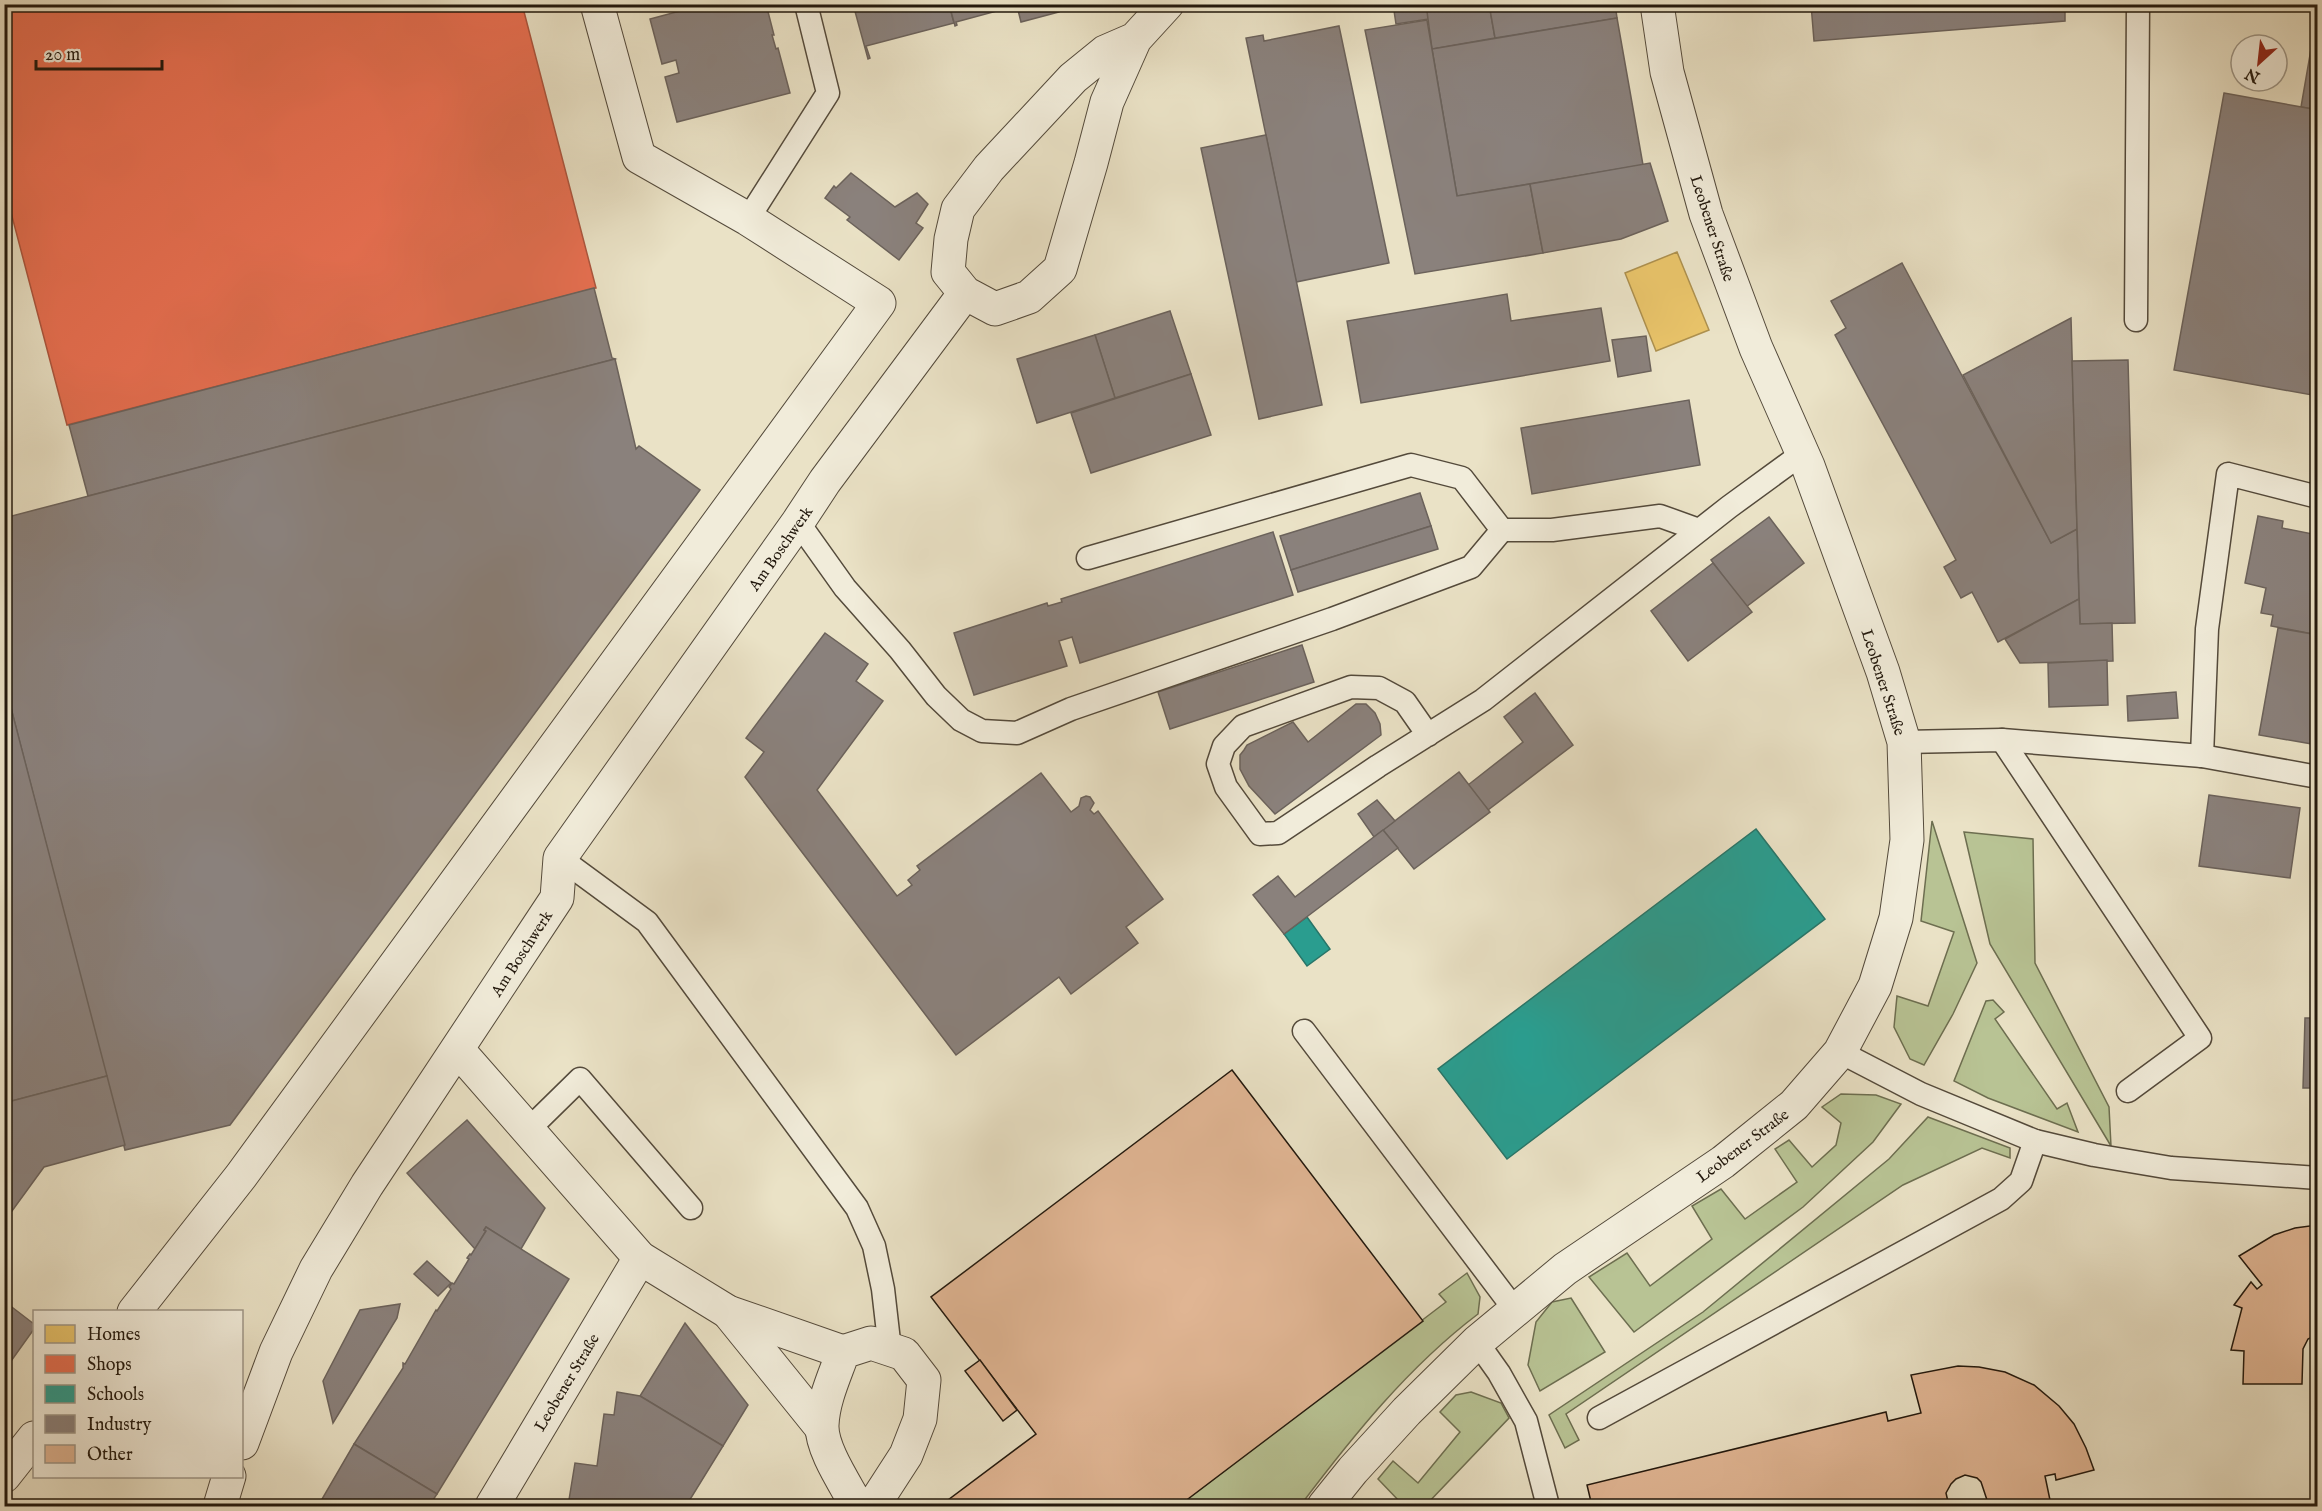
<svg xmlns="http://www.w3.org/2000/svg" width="2322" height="1511" font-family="'IM FELL English',serif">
<rect width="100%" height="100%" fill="#eae2c6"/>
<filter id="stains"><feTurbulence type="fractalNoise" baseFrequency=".00333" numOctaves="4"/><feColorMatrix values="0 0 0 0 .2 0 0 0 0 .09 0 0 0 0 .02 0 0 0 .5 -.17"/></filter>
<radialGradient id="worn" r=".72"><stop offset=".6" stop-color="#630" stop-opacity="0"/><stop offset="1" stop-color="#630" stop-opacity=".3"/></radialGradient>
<g fill="#b8c394" stroke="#6d6e50" stroke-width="1.5">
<polygon points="1932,821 1977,963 1953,1014 1924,1065 1910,1059 1894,1027 1897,996 1928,1006 1954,932 1921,921"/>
<polygon points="1964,832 2033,839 2035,963 2109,1107 2111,1146 1990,944"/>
<polygon points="1993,1000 2004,1012 1995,1019 2057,1109 2067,1103 2078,1132 1988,1098 1954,1081 1986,1001"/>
<polygon points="1841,1094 1876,1095 1901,1104 1873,1142 1803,1207 1634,1332 1589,1277 1627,1253 1650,1286 1712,1239 1692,1206 1721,1189 1745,1219 1797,1182 1775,1149 1789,1140 1812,1167 1836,1145 1841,1123 1822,1107"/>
<polygon points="1928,1117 2010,1148 2010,1158 1982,1148 1903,1185 1566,1414 1579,1440 1565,1448 1549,1415 1703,1312 1889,1159"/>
<path d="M1467 1273 1480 1297 1478 1314C1408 1367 1352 1437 1300 1506H1181L1180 1505 1446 1302 1439 1294Z"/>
<polygon points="1571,1298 1605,1352 1540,1391 1528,1365 1536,1322 1552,1302"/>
<polygon points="1471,1392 1501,1403 1509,1418 1425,1506 1398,1506 1401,1503 1378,1479 1393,1461 1418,1483 1460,1432 1440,1412 1456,1395"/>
</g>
<polygon fill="#e9c46a" stroke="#ad904e" stroke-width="1.5" points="1677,252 1709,330 1656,351 1625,273"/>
<polygon fill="#e76f51" stroke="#ac553d" stroke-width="1.5" points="4,4 522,4 596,288 67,425 4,186"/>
<g fill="#2a9d8f" stroke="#287568" stroke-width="1.5">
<polygon points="1756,829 1825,919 1507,1159 1438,1069"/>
<polygon points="1307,917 1330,949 1307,966 1284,934"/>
</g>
<g fill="#8a817c" stroke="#6b625b" stroke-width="1.5">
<polygon points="706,4 766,4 774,35 772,35 776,49 778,48 790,93 677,122 665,77 679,73 676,60 662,64 650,19"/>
<polygon points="853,4 949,4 954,23 866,46 870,58 868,59"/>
<polygon points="949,4 1023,4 956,22 957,25 955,26"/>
<polygon points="1023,4 1057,4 1059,12 1021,22 1017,6"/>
<polygon points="1393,4 1426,4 1429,19 1396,24"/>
<polygon points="1426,4 1489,4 1495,38 1432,49"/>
<polygon points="1489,4 1615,4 1617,18 1495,38"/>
<polygon points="1811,4 2065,4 2065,21 1814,41"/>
<polygon points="1617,18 1643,165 1457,196 1432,49"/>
<polygon points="1427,20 1457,196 1530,184 1543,253 1415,274 1365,30"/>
<polygon points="1339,26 1389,263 1296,282 1246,38 1263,35 1264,41"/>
<polygon points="2311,49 2318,50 2318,110 2301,107"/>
<polygon points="2224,93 2318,110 2318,363 2312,395 2174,370"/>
<polygon points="1266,135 1322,405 1259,419 1201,148"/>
<polygon points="1650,163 1668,221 1621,239 1543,253 1530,184"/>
<polygon points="851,173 895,207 917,193 928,204 916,223 923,228 899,260 847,220 850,217 825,198 834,186 836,188"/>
<polygon points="1902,263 2051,543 2077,529 2079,599 1998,642 1972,592 1961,598 1944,567 1956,560 1835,335 1846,328 1831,301"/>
<polygon points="594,288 612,358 615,359 88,496 69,425"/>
<polygon points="1507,294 1511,321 1601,308 1610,361 1361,403 1347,321"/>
<polygon points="1170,311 1191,374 1115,398 1095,335"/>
<polygon points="2071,318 2077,529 2051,543 1963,375"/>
<polygon points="1095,335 1115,398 1037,423 1017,359"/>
<polygon points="1646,336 1651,371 1618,377 1612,340"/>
<polygon points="615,359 636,449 639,446 700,490 230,1125 125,1150 4,681 4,518"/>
<polygon points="2128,360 2135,623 2080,624 2072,361"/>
<polygon points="1191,374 1211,435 1091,473 1071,413"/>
<polygon points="1689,400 1700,465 1532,494 1521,428"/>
<polygon points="1420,493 1431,526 1291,570 1280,536"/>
<polygon points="2258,516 2283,521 2282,528 2318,535 2318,635 2271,626 2273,615 2261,613 2266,588 2245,583"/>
<polygon points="1769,517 1804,563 1746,607 1711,560"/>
<polygon points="1431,526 1438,549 1298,592 1291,570"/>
<polygon points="1273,532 1293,595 1080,663 1072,637 1059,641 1067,666 974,695 954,633 1047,603 1048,606 1062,602 1061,599"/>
<polygon points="1713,563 1752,612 1688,661 1651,611"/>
<polygon points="2079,599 2080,624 2112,623 2113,661 2020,663 2005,639"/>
<polygon points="2278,628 2318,635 2318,745 2259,735"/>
<polygon points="825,633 868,664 856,681 883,701 817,790 897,896 912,885 908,880 920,870 917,866 1041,773 1071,812 1079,806 1081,798 1086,796 1090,797 1094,803 1090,810 1094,814 1098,811 1163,899 1126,927 1138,943 1071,994 1059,977 956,1055 745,777 764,752 746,738"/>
<polygon points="1302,645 1314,682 1170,729 1158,692"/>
<polygon points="2107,660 2108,705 2049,707 2048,663"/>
<polygon points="4,681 107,1076 4,1103"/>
<polygon points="2176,692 2178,718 2128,721 2127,696"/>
<polygon points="1535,693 1573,745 1488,810 1468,785 1523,742 1504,717"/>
<polygon points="1356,704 1366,704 1375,713 1380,724 1381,735 1275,814 1249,786 1240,769 1240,755 1244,750 1247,745 1293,722 1308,742"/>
<polygon points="1459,772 1490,812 1414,869 1383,830"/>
<polygon points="2209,795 2300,808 2290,878 2199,866"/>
<polygon points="1377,800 1395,821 1374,837 1358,814"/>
<polygon points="1383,830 1398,848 1284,934 1253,895 1278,876 1295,897"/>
<polygon points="2305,1018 2318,1018 2318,1088 2303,1088"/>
<polygon points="107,1076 125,1145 44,1167 4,1222 4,1103"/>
<polygon points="467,1120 545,1208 521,1249 486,1227 484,1230 486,1231 475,1249 407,1173"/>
<polygon points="486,1227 569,1279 437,1494 354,1444 403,1368 403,1363 405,1364 436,1310 437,1311 451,1289 449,1287 452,1283 454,1284 469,1259 467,1258 470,1254 471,1255 486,1231 484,1230"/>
<polygon points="427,1261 451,1283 438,1296 414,1274"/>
<polygon points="4,1301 34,1324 34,1329 4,1371"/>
<polygon points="400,1304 397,1318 333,1423 323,1381 360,1310"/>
<polygon points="685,1323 748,1405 723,1446 640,1396"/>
<polygon points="617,1392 640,1396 723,1446 686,1506 568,1506 575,1463 597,1466 604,1414 614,1415"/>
<polygon points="354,1444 437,1494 429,1506 318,1506"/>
</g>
<g fill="#e0b593" stroke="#22180d" stroke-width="1.5">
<polygon points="1232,1070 1423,1321 1180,1505 1181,1506 940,1506 1036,1434 931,1297"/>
<polygon points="2317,1225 2318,1334 2308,1339 2303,1349 2302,1384 2243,1384 2244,1351 2231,1350 2242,1308 2234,1305 2251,1282 2257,1289 2262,1285 2239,1256 2274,1235 2295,1228"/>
<polygon points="980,1360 1017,1410 1003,1421 965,1371"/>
<polygon points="1958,1366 1979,1367 2005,1372 2034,1385 2059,1406 2074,1424 2086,1448 2094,1470 2056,1480 2055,1474 2045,1476 2050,1500 2025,1506 1989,1506 1981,1482 1977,1478 1965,1475 1956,1479 1951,1484 1946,1493 1949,1506 1592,1506 1587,1485 1886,1412 1888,1421 1921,1413 1911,1375"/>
</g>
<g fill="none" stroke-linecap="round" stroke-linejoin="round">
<g stroke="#544a3b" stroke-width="25">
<g id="service">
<polyline points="748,219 828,93 806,4"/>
<polyline points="2136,320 2138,4"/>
<polyline points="798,522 845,588 900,650 936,696 961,720 982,731 1017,733 1071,709 1332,619 1471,567 1502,530 1462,478 1411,465 1088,558"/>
<polyline points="1502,530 1552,530 1660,516 1699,530"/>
<polyline points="1428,735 1405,702 1379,688 1351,687 1243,726 1224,746 1218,764 1226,787 1260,834 1278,833 1378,766 1483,700 1729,507 1803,453"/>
<polyline points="2002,740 2200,1038 2128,1091"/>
<polyline points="1904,742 2002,740 2202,756 2318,777"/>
<polyline points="2202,756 2207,629 2228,474 2318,497"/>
<polyline points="560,858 647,922 857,1208 874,1246 883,1289 890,1350"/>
<polyline points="1304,1031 1515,1310"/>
<polyline points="1840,1052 1921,1094 2035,1141 2094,1155 2171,1168 2318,1178"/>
<polyline points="528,1130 580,1079 691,1208"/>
<polyline points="1477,1342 1499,1373 1526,1421 1548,1506"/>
<polyline points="1599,1418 2001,1199 2021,1181 2035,1141"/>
</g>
</g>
<g stroke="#544a3b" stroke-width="35">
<g id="minor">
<polyline points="1135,39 1105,52 1073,78 989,168 958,209 951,239 948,272 965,293 995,309 1029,297 1060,269 1091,163 1107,102 1135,39 1167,4"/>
<polyline points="458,1050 640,1258 728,1312 843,1352"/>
<polyline points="134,1312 241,1176 879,303 748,219 639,157 597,4"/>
<polyline points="728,1312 821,1427"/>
<polyline points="242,1443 276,1352 316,1269 367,1185 557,898 560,858 798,522 825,481 965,293"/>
<polyline points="4,1476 34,1438"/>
<polyline points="220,1506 229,1476"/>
<polyline points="492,1506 640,1258"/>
<path d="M857 1506C846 1485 821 1449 822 1425 823 1400 835 1375 843 1352L871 1343 904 1354 924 1380 920 1419 906 1455 873 1506"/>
<polyline points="1324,1506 1353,1470 1407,1411 1477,1342 1565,1269 1723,1162 1794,1105 1840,1052 1875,986 1896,918 1907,840 1904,742 1883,672 1808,466 1756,348 1706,214 1667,72 1657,4"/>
</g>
</g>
<use href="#service" stroke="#f1ecda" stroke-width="22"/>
<use href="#minor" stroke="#f1ecda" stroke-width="33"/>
</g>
<g text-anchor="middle" stroke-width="6" stroke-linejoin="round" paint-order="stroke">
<g font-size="16" fill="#22180d" stroke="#f1ecda">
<text transform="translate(1713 228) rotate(72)" y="6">Leobener Straße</text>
<text transform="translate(780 548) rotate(-55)" y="6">Am Boschwerk</text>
<text transform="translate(1884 682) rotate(72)" y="6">Leobener Straße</text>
<text transform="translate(521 953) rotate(-57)" y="6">Am Boschwerk</text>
<text transform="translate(1742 1145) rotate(-37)" y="6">Leobener Straße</text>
<text transform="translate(566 1382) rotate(-59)" y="6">Leobener Straße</text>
</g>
</g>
<rect width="2322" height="1511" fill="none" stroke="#eae2c6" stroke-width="24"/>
<rect x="6" y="6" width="2310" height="1499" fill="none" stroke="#22180d" stroke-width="3"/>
<rect x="12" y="12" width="2298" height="1487" fill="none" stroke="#22180d" stroke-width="1.5"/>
<rect x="33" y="1310" width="210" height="168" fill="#f1ecda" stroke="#9e9788" stroke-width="1.5"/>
<rect x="45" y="1325" width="30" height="18" fill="#e9c46a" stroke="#9e9788" stroke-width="1.5"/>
<text x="87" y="1340" font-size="18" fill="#22180d">Homes</text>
<rect x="45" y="1355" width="30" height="18" fill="#e76f51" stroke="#9e9788" stroke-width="1.5"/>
<text x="87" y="1370" font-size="18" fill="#22180d">Shops</text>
<rect x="45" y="1385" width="30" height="18" fill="#2a9d8f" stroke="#9e9788" stroke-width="1.5"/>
<text x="87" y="1400" font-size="18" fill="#22180d">Schools</text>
<rect x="45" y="1415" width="30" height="18" fill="#8a817c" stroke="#9e9788" stroke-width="1.5"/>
<text x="87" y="1430" font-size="18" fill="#22180d">Industry</text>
<rect x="45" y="1445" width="30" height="18" fill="#e0b593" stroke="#9e9788" stroke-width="1.5"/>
<text x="87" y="1460" font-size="18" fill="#22180d">Other</text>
<g transform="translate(2259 63) rotate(207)"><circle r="28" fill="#f1ecda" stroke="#9e9788" stroke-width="1.5"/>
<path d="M0-4.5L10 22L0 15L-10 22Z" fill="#8f2418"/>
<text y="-9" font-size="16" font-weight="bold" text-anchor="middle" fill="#22180d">N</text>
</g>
<path d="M36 60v9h126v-9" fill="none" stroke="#22180d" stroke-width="3"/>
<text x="45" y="60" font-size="18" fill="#22180d" stroke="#f1ecda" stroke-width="4.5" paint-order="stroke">20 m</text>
<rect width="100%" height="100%" filter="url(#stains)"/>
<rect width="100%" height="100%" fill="url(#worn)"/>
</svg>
